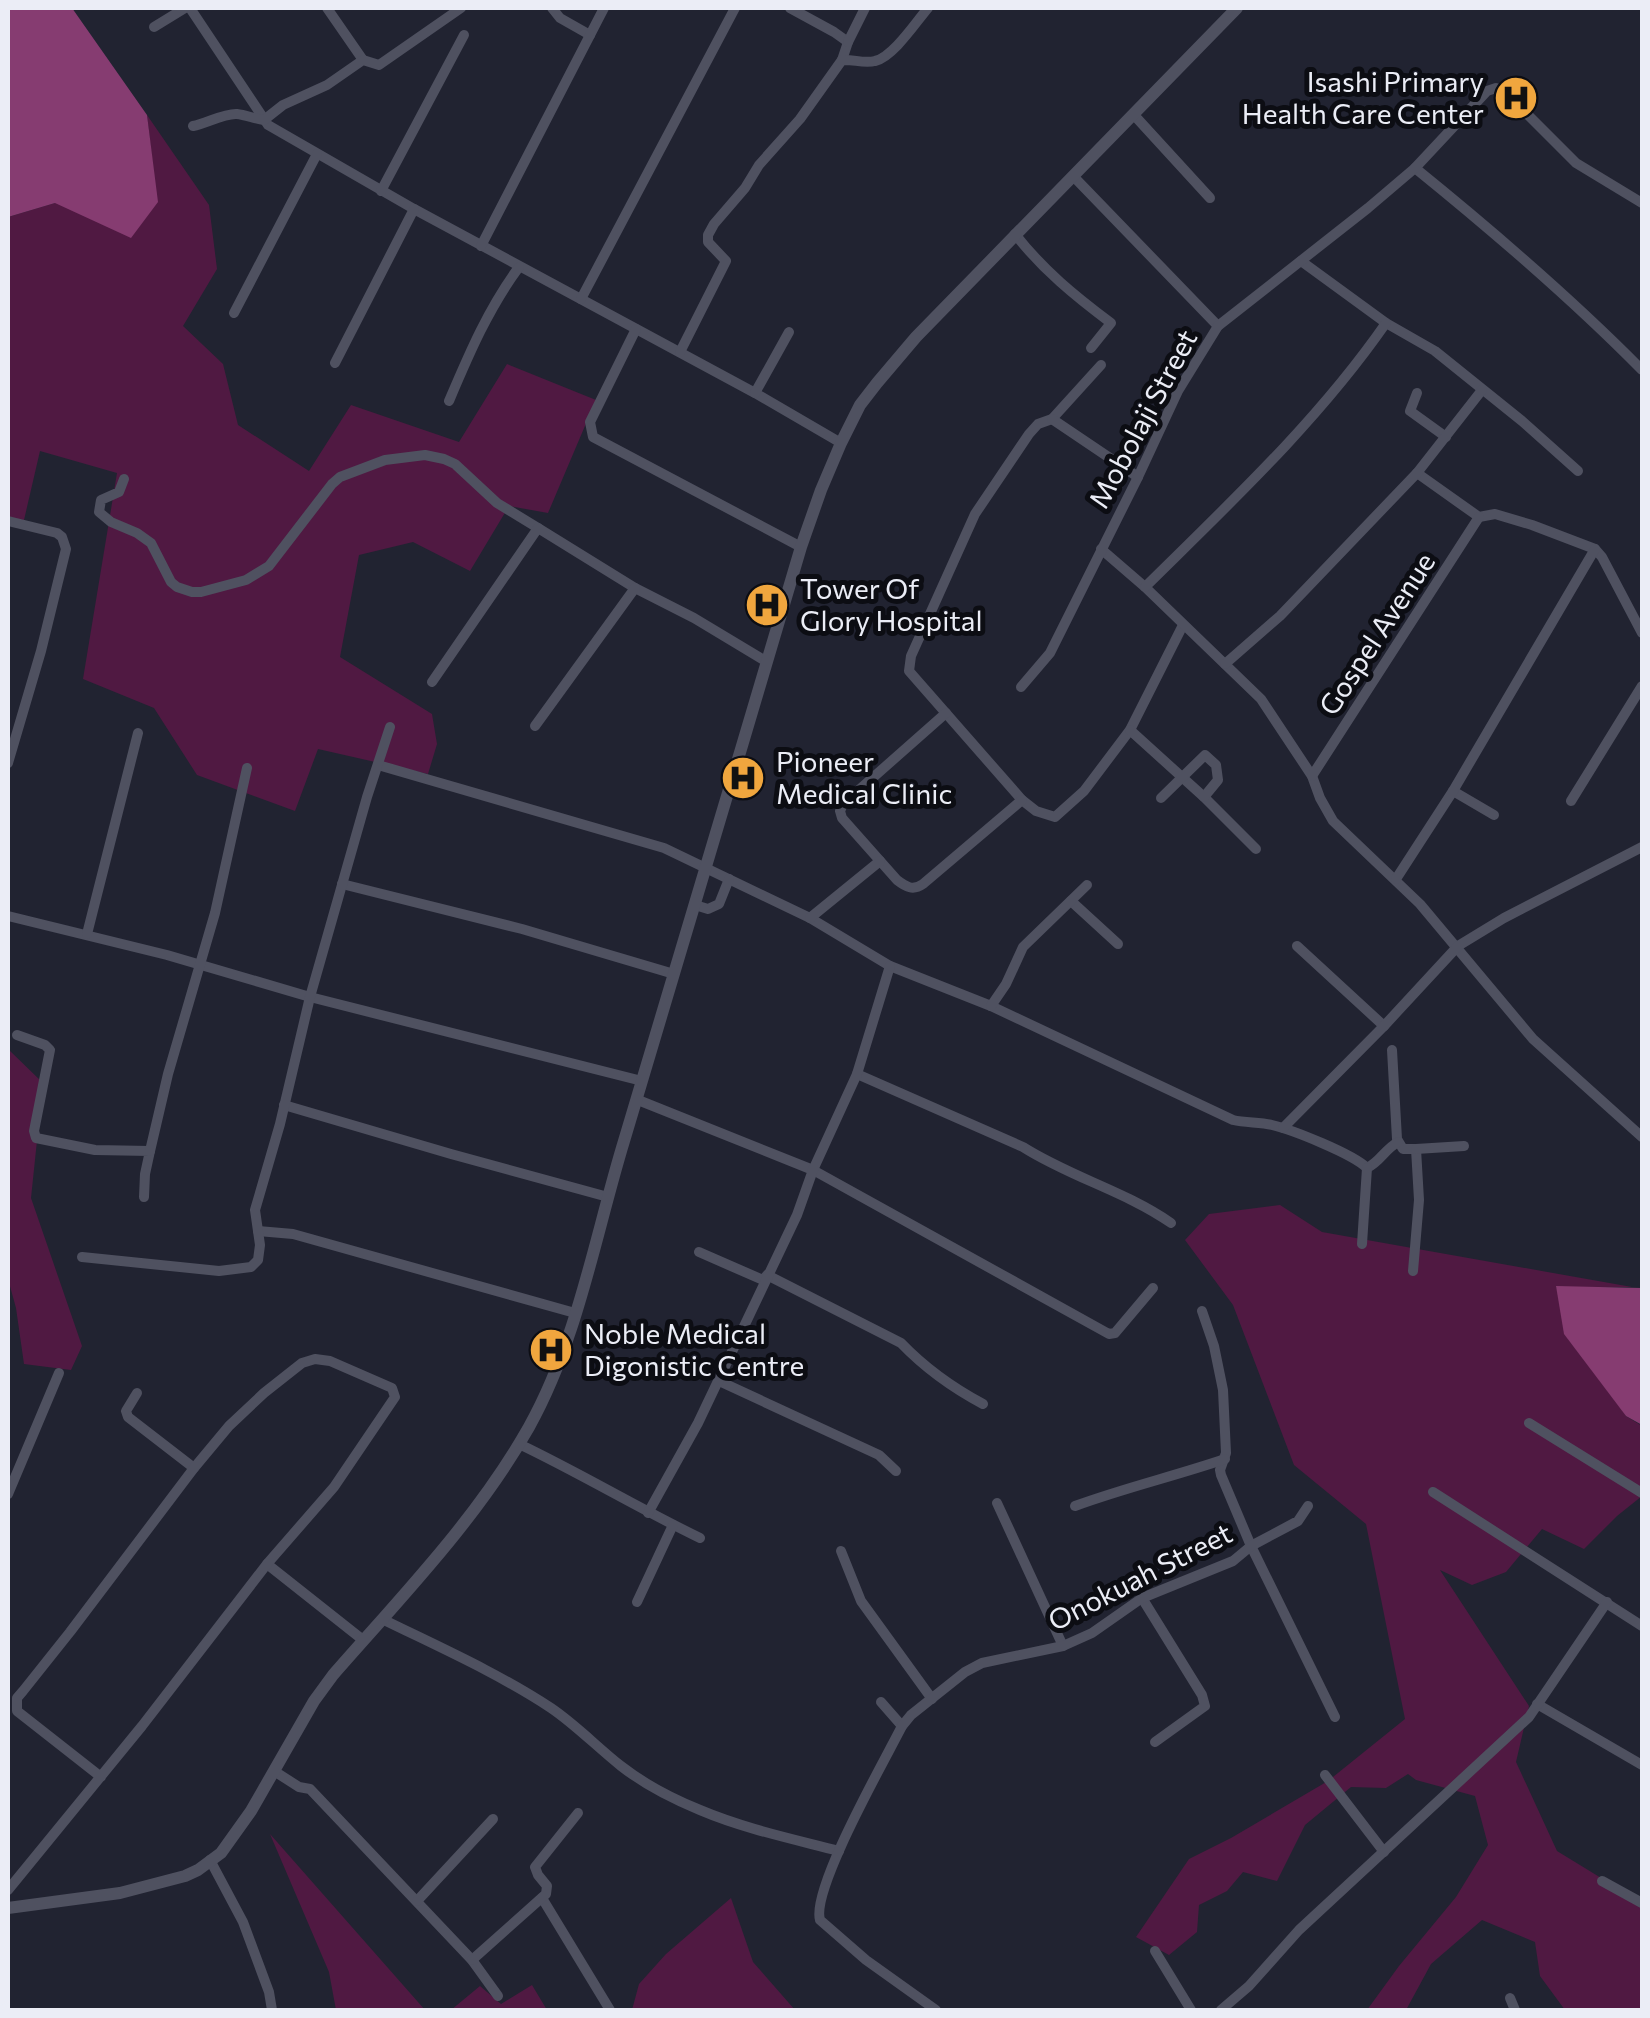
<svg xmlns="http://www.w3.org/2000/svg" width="1650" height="2018" font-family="Commissioner,sans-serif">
<rect width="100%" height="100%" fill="#212331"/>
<g fill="#501942">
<polygon points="147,115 209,205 217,269 183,326 223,364 238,425 309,471 351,405 459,442 507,364 596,400 548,513 509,506 470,571 413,542 359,555 340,657 432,714 437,744 428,774 318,749 295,811 197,775 154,708 83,679 117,473 40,451 24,520 8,518 8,217 55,203 157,202"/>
<polygon points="8,1049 43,1083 31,1198 82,1346 71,1370 24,1364 16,1308 8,1279"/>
<polygon points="1280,1205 1322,1232 1632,1287 1556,1287 1626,1416 1642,1426 1642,1496 1617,1516 1584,1549 1542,1529 1506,1572 1472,1585 1440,1570 1529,1706 1516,1762 1557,1851 1642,1903 1642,2010 1565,2010 1540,1976 1535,1942 1482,1920 1431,1964 1406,2010 1367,2010 1399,1966 1456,1897 1488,1845 1475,1796 1416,1780 1408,1774 1386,1788 1351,1787 1305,1825 1277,1881 1243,1872 1227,1891 1199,1905 1197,1932 1169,1955 1136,1937 1189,1859 1231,1838 1328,1781 1405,1719 1366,1524 1294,1465 1233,1305 1185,1240 1209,1214"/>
<polygon points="270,1834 425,2010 336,2010 329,1972"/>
<polygon points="731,1898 753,1962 795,2010 632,2010 639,1984 666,1954"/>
<polygon points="532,1985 547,2010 451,2010 480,1986 501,2004"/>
</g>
<g fill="#863c71">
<polygon points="8,8 72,8 147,115 158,202 131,238 55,203 8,217"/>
<polygon points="1556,1286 1642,1288 1642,1425 1626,1416 1564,1334"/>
</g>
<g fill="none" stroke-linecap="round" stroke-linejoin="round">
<g stroke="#4f5160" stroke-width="10">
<polyline points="190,8 268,125 414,209 755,393 841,443"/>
<polyline points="327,8 363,60"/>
<polyline points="552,8 560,18 590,35"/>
<polyline points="790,8 834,32 848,42 842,60"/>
<polyline points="154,27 185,8"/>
<polyline points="848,42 865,8"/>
<polyline points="1134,115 1210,198"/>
<path d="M193 126C207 123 225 113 237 114 246 115 255 119 264 120L283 105 327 85 363 60 379 65 461 8"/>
<path d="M1415 168C1494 232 1571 298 1642 370"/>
<polyline points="1074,177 1218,326"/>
<polyline points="381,191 464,35"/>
<path d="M1015 234C1043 270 1075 296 1111 323L1091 348"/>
<polyline points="481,246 604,8"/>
<polyline points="1301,261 1386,323 1435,351 1522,421 1578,471"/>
<polyline points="581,299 735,8"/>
<polyline points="234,313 317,154"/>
<polyline points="636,329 590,422 593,437 801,547"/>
<path d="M680 352 726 261 708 242V235L714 224 745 188 759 165 800 119 842 60C853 59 864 64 875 61 893 57 916 22 928 8"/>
<polyline points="335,363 414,209"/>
<polyline points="1101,365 1052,419 1038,424 1029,434 975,514 911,656 909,671 1022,800 1036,811 1055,817 1084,791 1130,730 1183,625"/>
<polyline points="755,393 789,332"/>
<polyline points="1417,393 1410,411 1446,437"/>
<path d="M449 401C469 354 488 309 519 267"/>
<polyline points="1052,419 1138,477"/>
<polyline points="1417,473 1479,517 1495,514 1532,525 1595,549 1602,557 1642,633"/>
<polyline points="124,479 119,492 101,500 99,512 111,522 137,533 151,543 171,582 177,587 192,592 201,592 246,580 269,566 332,484 340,477 385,460 425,455 444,459 455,464 497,503 538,528"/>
<polyline points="8,521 57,533 62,537 66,549 41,651 8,763"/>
<polyline points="1101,549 1145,587 1261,699 1312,776 1320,798 1333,821 1420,904 1533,1039 1642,1137"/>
<path d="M1145 587C1229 504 1318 421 1386 323"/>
<polyline points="1225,664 1280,616 1417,473 1482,390"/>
<polyline points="432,682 538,528 635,588 694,618 767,662"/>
<polyline points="1021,687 1050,653 1138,477 1178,391 1218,326 1368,208 1415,168 1487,91 1496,88 1506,93 1576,163 1642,203"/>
<path d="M946 713 843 804 840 811 842 818 897 880C906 887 913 891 923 884L1022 800"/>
<polyline points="535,726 635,588"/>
<polyline points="1130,730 1204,797 1256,849"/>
<path d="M378 765 664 848 810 918 890 966 991 1006 1233 1120C1246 1123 1260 1122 1272 1125 1293 1130 1353 1154 1367 1168"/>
<polyline points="1312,776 1479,517"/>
<polyline points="1453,791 1494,815"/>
<polyline points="1161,798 1205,755 1216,765 1218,780 1204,797"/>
<polyline points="1571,801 1642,686"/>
<polyline points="1396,879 1453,791 1595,549"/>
<polyline points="342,884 522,929 674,974"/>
<polyline points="1071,901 1118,944"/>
<polyline points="695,905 708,909 719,904 729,879"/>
<polyline points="8,916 167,955 310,997 642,1081"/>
<polyline points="810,918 880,861"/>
<polyline points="87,934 138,733"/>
<polyline points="1297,946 1384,1026"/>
<polyline points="991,1006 1006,984 1023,947 1087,885"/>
<polyline points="17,1035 45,1045 50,1050 34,1131 36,1138 95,1150 150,1151 145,1174 144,1197"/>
<polyline points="1392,1050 1397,1139 1403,1149 1416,1149 1419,1200 1413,1271"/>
<path d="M857 1074 1023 1147C1070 1177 1125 1191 1171 1223"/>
<polyline points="638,1100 813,1170 1109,1334 1115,1333 1153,1288"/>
<polyline points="284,1105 451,1154 608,1197"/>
<polyline points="1283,1128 1384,1026 1458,946 1504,918 1642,847"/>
<polyline points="1416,1149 1464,1146"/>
<polyline points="150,1151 168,1074 215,913 247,768"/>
<path d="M1367 1168C1381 1161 1384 1150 1398 1142"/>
<polyline points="258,1231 293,1234 575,1313"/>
<polyline points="1362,1244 1367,1168"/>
<path d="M699 1252 763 1280 767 1275 901 1343C925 1368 953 1388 983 1404"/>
<polyline points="82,1257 219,1271 251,1267 258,1260 260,1245 255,1210 280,1124 310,997 367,797 390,727"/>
<polyline points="1202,1311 1214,1346 1223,1390 1226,1453 1220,1470 1221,1475 1251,1546 1335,1717"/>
<polyline points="719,1381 879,1455 896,1471"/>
<polyline points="137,1393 126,1411 128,1417 194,1468"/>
<polyline points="1529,1423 1642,1493"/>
<path d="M519 1444C580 1473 638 1508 700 1538"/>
<polyline points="1433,1492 1642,1626"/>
<polyline points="8,1494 59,1373"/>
<polyline points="997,1503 1063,1646"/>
<path d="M1075 1506C1124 1488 1175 1476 1225 1459"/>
<polyline points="648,1513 698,1423 797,1215 813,1170 857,1074 890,966"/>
<polyline points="841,1551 861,1601 932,1699"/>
<polyline points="267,1564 363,1640"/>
<polyline points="1142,1598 1202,1695 1205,1706 1155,1742"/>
<polyline points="637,1602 673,1525"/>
<path d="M382 1619C439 1647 498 1673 551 1708 576 1725 597 1747 621 1766 644 1784 673 1799 700 1810 745 1829 793 1839 839 1851"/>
<polyline points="881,1702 902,1726"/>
<polyline points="1537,1704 1642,1765"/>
<polyline points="274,1771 299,1787 310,1789 472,1960 498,1996"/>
<polyline points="1325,1775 1384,1852"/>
<polyline points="210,1860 243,1922 269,1992 272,2010"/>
<polyline points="1602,1881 1642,1903"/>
<polyline points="8,1890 142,1726 267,1564 334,1487 395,1397 392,1388 330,1361 315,1359 302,1363 264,1393 229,1426 194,1468 70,1632 23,1691 17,1698 17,1711 101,1777"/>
<polyline points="542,1898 610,2010"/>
<polyline points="417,1901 493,1819"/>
<polyline points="1155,1951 1191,2010"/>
<polyline points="472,1960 546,1894 547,1886 538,1875 535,1867 578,1813"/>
<polyline points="1510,1998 1515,2010"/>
<path d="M936 2010 866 1960 820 1920C811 1889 885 1760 902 1726L911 1715 965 1672 982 1663 1063 1646 1092 1633 1142 1598 1233 1561 1251 1546 1298 1521 1308 1506"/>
<polyline points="1221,2010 1249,1986 1299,1930 1529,1717 1607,1602"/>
</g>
<path stroke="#4f5160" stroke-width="12" d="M8 1908 120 1893 185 1876 198 1870 221 1853 251 1811 314 1701 333 1675C402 1596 477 1519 529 1427 578 1339 595 1236 624 1141 684 943 742 745 801 547L821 490 841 443 860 405 877 383 916 337 1237 8"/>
</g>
<defs>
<g id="hospital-disc" transform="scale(2.25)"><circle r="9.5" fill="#f0a63e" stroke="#0c0d13"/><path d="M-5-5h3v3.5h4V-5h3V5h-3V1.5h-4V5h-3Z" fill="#111"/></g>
</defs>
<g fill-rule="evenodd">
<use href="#hospital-disc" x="1516" y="98"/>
<use href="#hospital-disc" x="767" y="605"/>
<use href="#hospital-disc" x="743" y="778"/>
<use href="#hospital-disc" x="551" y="1350"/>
</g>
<g text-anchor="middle" stroke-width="10" stroke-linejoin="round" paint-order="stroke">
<g font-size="28" fill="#ebedf6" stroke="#0c0d13" text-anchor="start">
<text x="1484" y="92" text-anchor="end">Isashi Primary<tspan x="1484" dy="32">Health Care Center</tspan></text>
<text x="800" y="599">Tower Of<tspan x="800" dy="32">Glory Hospital</tspan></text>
<text x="776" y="772">Pioneer<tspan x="776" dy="32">Medical Clinic</tspan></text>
<text x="584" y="1344">Noble Medical<tspan x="584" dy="32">Digonistic Centre</tspan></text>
</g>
<g font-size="28" fill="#ebedf6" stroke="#0c0d13">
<text transform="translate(1143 419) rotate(-62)" y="10">Mobolaji Street</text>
<text transform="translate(1377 634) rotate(-57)" y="10">Gospel Avenue</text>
<text transform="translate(1140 1577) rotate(-27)" y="10">Onokuah Street</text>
</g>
</g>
<rect width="1650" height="2018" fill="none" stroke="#ebedf6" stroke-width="20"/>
</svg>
